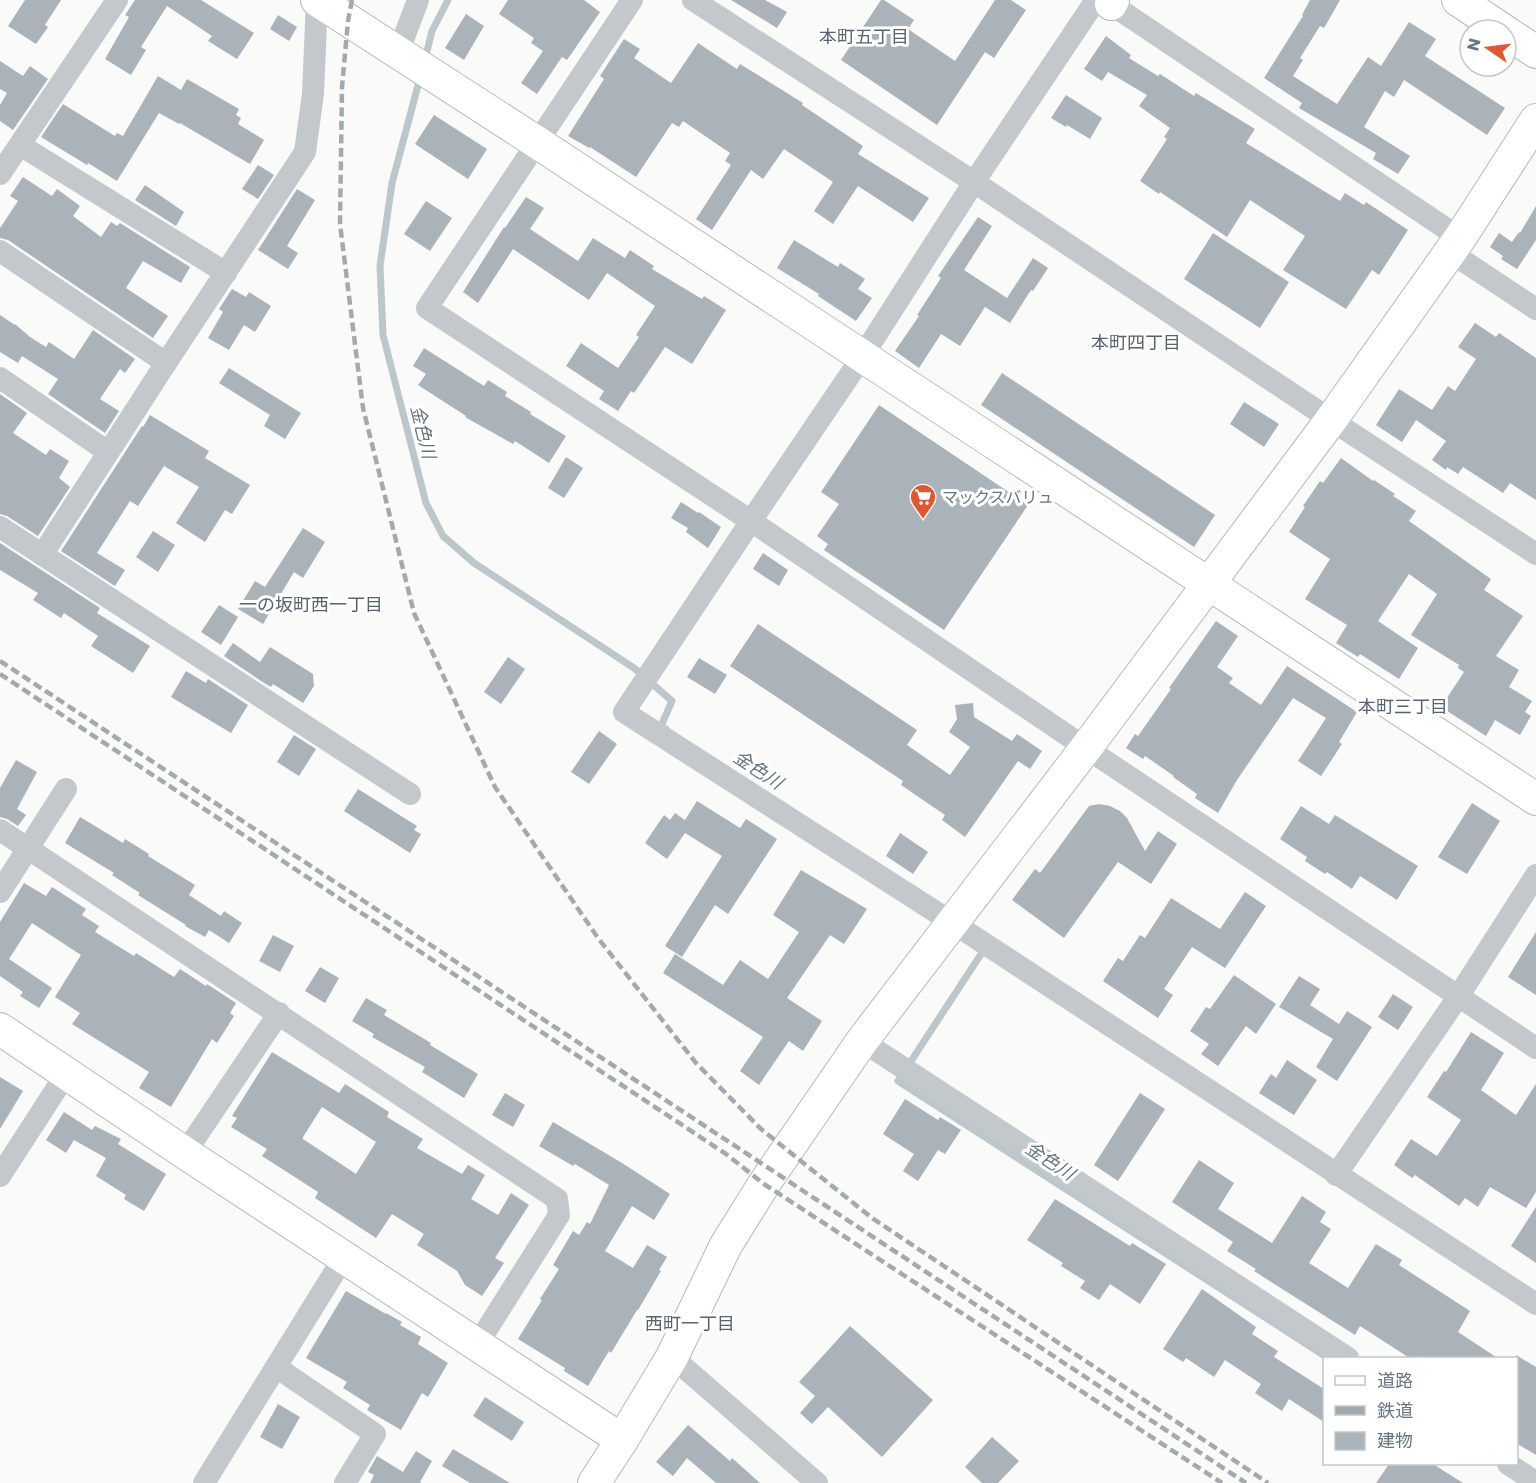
<svg xmlns="http://www.w3.org/2000/svg" width="1536" height="1483" font-family="Poppins,'Noto Sans JP',sans-serif">
<rect width="100%" height="100%" fill="#fafaf8"/>
<g fill="none" stroke-linecap="round" stroke-linejoin="round">
<g stroke="#bbc7cb" stroke-width="7">
<polyline points="425,59 432,31 448,0"/>
<polyline points="420,78 392,183 380,266 383,335 426,503 443,536 474,563 634,668 672,701 661,726 666,729"/>
<polyline points="985,948 898,1081 1328,1358"/>
</g>
</g>
<g fill="#aab3b9" fill-rule="evenodd">
<polygon points="25,0 61,0 45,25 48,27 36,44 8,26"/>
<polygon points="135,0 201,0 254,33 237,59 208,41 212,36 167,6 141,47 146,50 131,75 105,59 129,17 125,15"/>
<polygon points="508,0 584,0 600,12 567,60 562,57 537,94 521,83 543,51 531,43 534,38 499,14"/>
<polygon points="731,0 765,0 787,12 777,28"/>
<polygon points="881,0 884,0 914,20 908,29 955,61 995,0 1011,0 1026,10 994,58 985,52 937,125 841,60"/>
<polygon points="1310,0 1340,0 1324,28 1320,26 1300,58 1303,60 1293,76 1337,104 1368,57 1381,66 1409,22 1436,39 1425,56 1505,108 1487,135 1404,80 1394,97 1385,91 1364,127 1410,156 1398,174 1373,159 1376,153 1299,108 1302,103 1264,78 1303,16 1302,15"/>
<polygon points="466,14 484,26 464,60 445,48"/>
<polygon points="278,15 297,27 289,41 270,29"/>
<polygon points="1106,36 1131,55 1129,58 1158,76 1160,74 1194,96 1196,93 1255,129 1246,143 1340,201 1345,193 1364,205 1366,202 1408,230 1379,275 1372,270 1346,309 1283,270 1305,236 1250,200 1227,237 1160,192 1159,194 1140,181 1167,139 1164,137 1170,128 1139,106 1147,95 1108,72 1102,81 1084,69"/>
<polygon points="624,39 640,49 634,58 671,83 698,43 737,69 740,64 803,103 802,105 863,146 858,154 929,198 913,222 858,186 833,224 814,211 833,182 784,149 763,179 751,170 712,230 696,219 731,165 725,161 730,153 683,121 679,127 672,123 636,177 590,147 589,148 568,136 604,79 600,76"/>
<polygon points="0,61 23,76 30,66 48,79 13,130 0,121 0,105 7,93 0,89"/>
<polygon points="158,76 181,90 187,79 239,109 236,115 241,118 238,124 264,140 250,164 180,123 179,124 159,113 117,181 88,163 87,165 41,137 63,104 115,136 117,133 123,136"/>
<polygon points="1066,95 1102,118 1090,139 1067,125 1066,127 1051,118"/>
<polygon points="434,115 487,149 468,179 415,144"/>
<polygon points="258,165 274,175 258,199 242,189"/>
<polygon points="23,177 52,196 57,189 80,206 73,216 101,237 111,222 117,226 120,223 190,267 181,283 143,261 126,288 168,316 153,338 8,240 0,238 0,228 18,201 10,196"/>
<polygon points="145,185 184,212 176,226 135,200"/>
<polygon points="297,189 315,200 287,246 298,253 288,269 258,250"/>
<polygon points="526,197 544,208 530,229 578,261 593,238 625,258 630,250 654,266 652,269 702,299 704,296 726,310 692,364 665,347 634,393 631,391 618,411 599,399 604,391 566,366 581,343 618,368 639,337 636,335 655,306 607,273 589,300 513,249 478,303 463,292 504,227 505,228"/>
<polygon points="426,201 452,218 430,251 404,234"/>
<polygon points="1536,206 1536,240 1517,269 1501,259 1503,256 1490,247 1499,233 1512,242 1519,232 1520,233"/>
<polygon points="978,217 992,226 964,270 1007,298 1033,258 1048,268 1033,291 1031,290 1010,323 985,307 960,346 941,334 919,368 895,351 919,316 917,315 941,278 938,276"/>
<polygon points="1213,233 1289,282 1260,328 1184,279"/>
<polygon points="794,240 838,267 840,263 865,279 858,289 872,298 856,321 818,296 819,294 777,268"/>
<polygon points="232,289 246,297 249,292 271,306 255,332 244,325 229,350 208,338 223,312 219,309"/>
<polygon points="0,315 15,325 15,324 30,337 46,347 49,342 74,359 93,330 135,359 125,373 120,369 100,399 119,411 105,433 48,394 58,379 22,356 18,363 0,352"/>
<polygon points="1475,323 1496,337 1499,333 1536,358 1536,500 1510,483 1503,493 1463,467 1458,474 1447,467 1446,470 1432,460 1446,441 1416,420 1402,442 1376,425 1399,389 1432,410 1448,386 1455,391 1476,359 1458,347"/>
<polygon points="424,348 484,386 488,380 507,392 505,396 531,412 530,414 566,436 549,463 515,441 513,444 465,417 466,416 418,385 426,374 413,366"/>
<polygon points="229,368 301,413 285,439 264,426 270,415 219,383"/>
<polygon points="1002,373 1215,515 1194,547 981,405"/>
<polygon points="0,394 27,413 13,433 46,455 50,449 69,461 59,478 70,487 38,536 7,516 0,514"/>
<polygon points="1244,402 1279,424 1264,447 1230,424"/>
<polygon points="879,405 1028,505 944,630 824,550 828,544 817,536 839,504 821,492"/>
<polygon points="150,415 209,451 205,458 250,485 232,514 225,510 205,542 176,523 199,487 164,466 138,506 130,501 97,553 125,570 115,586 61,551 142,426 143,427"/>
<polygon points="566,457 583,468 564,498 548,488"/>
<polygon points="1341,458 1373,481 1374,480 1395,494 1393,496 1416,511 1409,521 1491,579 1484,590 1523,616 1496,656 1519,670 1509,687 1532,701 1525,712 1531,716 1520,735 1495,720 1486,736 1441,707 1464,672 1458,668 1459,665 1411,635 1437,594 1409,574 1378,621 1418,648 1399,679 1360,654 1358,657 1336,643 1347,625 1305,599 1330,559 1289,532 1305,507 1303,506 1320,481 1323,483"/>
<polygon points="681,502 698,513 699,512 721,527 708,548 686,532 688,528 671,518"/>
<polygon points="303,528 325,542 303,578 294,572 263,624 238,609 255,581 265,587"/>
<polygon points="153,531 175,545 158,572 136,557"/>
<polygon points="0,543 100,608 97,613 150,646 133,673 91,646 98,636 64,613 61,618 33,600 38,593 0,570"/>
<polygon points="763,553 788,570 779,586 753,569"/>
<polygon points="219,605 238,617 221,645 201,632"/>
<polygon points="1216,621 1238,636 1217,667 1233,678 1229,683 1261,705 1287,666 1357,712 1339,742 1342,744 1321,776 1298,761 1326,718 1293,698 1237,780 1218,813 1195,798 1197,794 1173,777 1174,776 1145,756 1143,759 1126,748 1135,734 1138,736 1171,689 1169,688"/>
<polygon points="758,624 917,730 907,745 950,775 970,747 949,732 957,719 955,705 973,703 974,717 1012,741 1017,734 1042,751 1030,769 1018,761 965,837 942,820 945,815 901,785 903,781 730,666"/>
<polygon points="233,643 260,662 270,647 313,674 314,686 303,703 273,684 271,687 261,681 224,656"/>
<polygon points="508,657 525,669 501,704 484,692"/>
<polygon points="699,658 727,675 715,694 687,677"/>
<polygon points="186,671 206,683 208,679 248,705 231,733 171,697"/>
<polygon points="599,731 617,744 589,784 571,772"/>
<polygon points="294,735 316,749 299,776 277,762"/>
<polygon points="16,760 37,772 17,809 26,815 18,826 7,819 0,817 0,788"/>
<polygon points="358,789 417,826 414,830 421,834 410,853 344,811"/>
<polygon points="697,801 740,828 746,819 777,839 728,914 715,905 682,957 665,946 722,856 685,833 667,859 645,843 664,815 670,820 675,813 685,820"/>
<polygon points="1472,803 1500,821 1467,874 1438,857"/>
<polygon points="1099,804 1110,806 1120,811 1127,818 1145,851 1158,831 1177,844 1151,884 1118,862 1064,938 1012,900 1035,869 1040,873 1089,806"/>
<polygon points="1301,806 1329,824 1335,815 1418,866 1397,900 1360,876 1352,889 1327,872 1325,874 1305,861 1307,857 1280,839"/>
<polygon points="80,817 123,843 125,839 149,854 148,856 195,885 189,895 221,916 224,911 242,923 229,943 209,930 205,937 185,926 186,925 138,895 140,893 112,875 114,873 65,843"/>
<polygon points="900,833 928,852 913,874 886,856"/>
<polygon points="801,870 867,909 844,944 830,935 787,998 822,1021 803,1051 789,1041 759,1085 740,1071 763,1037 663,973 675,954 723,985 740,960 768,979 799,932 773,915"/>
<polygon points="24,883 46,896 52,887 86,909 82,915 99,926 95,932 134,956 136,953 174,977 180,969 206,986 207,984 236,1003 230,1013 234,1016 217,1043 212,1039 171,1107 139,1088 149,1072 72,1024 80,1013 55,997 81,955 32,923 9,959 52,988 39,1008 20,996 23,992 0,976 0,922"/>
<polygon points="1245,892 1266,906 1225,968 1192,947 1164,989 1173,995 1158,1018 1103,981 1118,958 1123,961 1140,935 1145,938 1171,898 1220,929"/>
<polygon points="1536,932 1536,995 1508,977"/>
<polygon points="273,935 294,946 280,972 259,961"/>
<polygon points="320,967 339,978 325,1003 305,991"/>
<polygon points="1234,975 1276,1004 1256,1034 1246,1026 1218,1066 1201,1054 1209,1044 1190,1031 1206,1007 1210,1009"/>
<polygon points="1299,976 1320,989 1310,1005 1339,1024 1347,1011 1372,1027 1337,1081 1316,1067 1333,1039 1279,1007"/>
<polygon points="1393,994 1413,1007 1398,1030 1378,1017"/>
<polygon points="366,998 387,1010 384,1015 431,1043 430,1045 478,1074 464,1098 422,1072 425,1067 372,1037 374,1034 352,1021"/>
<polygon points="1471,1032 1504,1053 1481,1090 1516,1115 1536,1084 1536,1192 1526,1208 1490,1187 1478,1207 1465,1198 1459,1206 1415,1175 1412,1178 1394,1165 1411,1139 1437,1156 1461,1120 1427,1097 1444,1071 1446,1072"/>
<path d="M272 1052 339 1093 345 1084 389 1112 387 1117 423 1139 417 1148 462 1174 468 1165 485 1175 471 1199 498 1215 511 1193 529 1205 495 1258 504 1263 482 1296 465 1285 457 1271 417 1245 424 1234 392 1214 376 1238 315 1198 318 1192 262 1156 267 1149 231 1127 237 1118 232 1116ZM322 1107 376 1142 356 1174 303 1139V1137Z"/>
<polygon points="1287,1060 1317,1080 1294,1115 1259,1093 1271,1074 1276,1078"/>
<polygon points="0,1077 23,1091 0,1129"/>
<polygon points="505,1093 525,1105 513,1127 492,1115"/>
<polygon points="1140,1093 1165,1109 1118,1181 1094,1165"/>
<polygon points="905,1099 938,1120 940,1117 961,1130 945,1154 938,1150 918,1181 903,1171 914,1154 883,1134"/>
<polygon points="64,1112 92,1130 95,1126 121,1139 118,1144 166,1174 144,1211 124,1199 126,1195 96,1176 106,1158 74,1140 66,1153 46,1140"/>
<polygon points="553,1122 622,1163 670,1194 654,1220 632,1206 605,1251 633,1268 647,1245 667,1257 659,1270 661,1271 638,1310 637,1310 611,1353 609,1351 588,1386 564,1371 565,1368 518,1339 542,1300 540,1299 559,1269 553,1265 573,1231 579,1235 587,1222 590,1224 609,1185 575,1164 573,1166 539,1146"/>
<polygon points="1199,1160 1234,1183 1218,1209 1272,1243 1302,1196 1326,1212 1320,1222 1331,1229 1309,1263 1348,1288 1376,1244 1402,1260 1399,1265 1470,1311 1458,1332 1499,1359 1411,1359 1360,1326 1355,1335 1254,1271 1256,1269 1227,1251 1233,1242 1172,1202"/>
<polygon points="1055,1199 1130,1246 1132,1243 1166,1264 1140,1304 1110,1284 1099,1300 1080,1288 1085,1281 1061,1266 1063,1263 1027,1240"/>
<polygon points="1536,1207 1536,1263 1511,1246"/>
<polygon points="1202,1289 1256,1327 1252,1334 1278,1351 1274,1357 1324,1389 1324,1422 1289,1399 1282,1411 1255,1393 1261,1384 1225,1360 1214,1377 1186,1358 1183,1362 1163,1349"/>
<polygon points="346,1291 386,1314 386,1313 402,1322 400,1325 421,1337 418,1344 448,1363 428,1397 422,1393 401,1430 367,1410 370,1405 343,1388 347,1382 306,1358"/>
<polygon points="850,1326 933,1400 882,1457 828,1407 812,1424 800,1413 815,1396 799,1382"/>
<polygon points="1516,1355 1536,1367 1536,1455 1516,1443"/>
<polygon points="485,1397 524,1422 512,1441 473,1416"/>
<polygon points="278,1404 300,1417 282,1449 260,1437"/>
<polygon points="688,1425 730,1461 732,1458 760,1483 716,1483 687,1458 673,1476 656,1462"/>
<polygon points="992,1437 1019,1461 998,1483 982,1483 965,1467"/>
<polygon points="453,1449 510,1483 470,1483 442,1466"/>
<polygon points="416,1451 432,1461 420,1482 422,1483 370,1483 374,1475 368,1472 377,1456 403,1472"/>
<polygon points="1389,1464 1433,1464 1463,1483 1376,1483"/>
</g>
<g fill="none" stroke-linecap="round" stroke-linejoin="round">
<g stroke="#b3babf" stroke-width="34">
<g id="secondary">
<polyline points="317,0 538,143 1536,799"/>
<polyline points="1458,0 1503,30"/>
<polyline points="1111,4 1113,0"/>
<polyline points="1506,32 1536,52"/>
<polyline points="0,1029 185,1153 622,1440"/>
<polyline points="594,1483 622,1440 672,1357 726,1245 764,1184 862,1041 1086,748 1331,420 1460,238 1536,120"/>
</g>
</g>
<g stroke="#c3c8cc" stroke-width="22">
<polyline points="632,0 427,308 751,521 1086,748 1536,1048"/>
<polyline points="693,0 974,182 1331,420 1536,554"/>
<polyline points="1096,0 974,182 862,357 751,521 624,712 953,923 1536,1304"/>
<polyline points="1105,0 1460,238"/>
<polyline points="398,53 418,0"/>
<polyline points="20,145 226,273"/>
<polyline points="0,174 117,0"/>
<polyline points="0,251 166,363"/>
<polyline points="1450,252 1536,309"/>
<polyline points="0,378 108,452"/>
<polyline points="0,527 410,794"/>
<polyline points="42,555 166,363 305,152 313,94 317,0"/>
<polyline points="0,830 557,1199 559,1215 477,1345"/>
<polyline points="0,892 66,789"/>
<polyline points="862,1041 1348,1358"/>
<polyline points="185,1153 279,1013"/>
<polyline points="1336,1175 1458,997 1536,875"/>
<polyline points="0,1176 66,1074"/>
<polyline points="672,1357 817,1483"/>
<polyline points="276,1367 375,1434 345,1483"/>
<polyline points="1508,1464 1536,1482"/>
<polyline points="204,1483 344,1257"/>
</g>
<use href="#secondary" stroke="#fff" stroke-width="32"/>
<g stroke="#a2aab0" stroke-width="4.5" stroke-dasharray="9 4.5" stroke-linecap="butt">
<polyline points="352,0 348,21 342,87 340,224 363,408 414,613 495,787 598,938 696,1063 761,1129 872,1218 1268,1483"/>
<polyline points="0,661 1246,1483"/>
<polyline points="0,674 726,1154 764,1184 1222,1483"/>
</g>
</g>
<defs>
<g id="supermarket-pin" transform="scale(1.35)"><path d="M0 17L-7.5 6A9.5 9.5 0 1 1 7.5 6Z" fill="#e4572e" stroke="#fff"/><path d="M-6-5.5h2.5l.6 2H6L4.5 2H-2.5L-4.4-4H-6ZM-1.5 3.2a1.3 1.3 0 1 0 .1 0ZM3 3.2a1.3 1.3 0 1 0 .1 0Z" fill="#fff"/></g>
</defs>
<g fill-rule="evenodd">
<use href="#supermarket-pin" x="923" y="497"/>
</g>
<g text-anchor="middle" stroke-width="6" stroke-linejoin="round" paint-order="stroke">
<g font-size="16" fill="#657683" stroke="#fff" text-anchor="start">
<text x="942" y="503">マックスバリュ</text>
</g>
<g font-size="18" fill="#57646e" stroke="#fff">
<text x="864" y="43">本町五丁目</text>
<text x="1136" y="349">本町四丁目</text>
<text x="311" y="611">一の坂町西一丁目</text>
<text x="1403" y="713">本町三丁目</text>
<text x="690" y="1330">西町一丁目</text>
</g>
<g font-size="18" font-style="italic" fill="#60757c" stroke="#fff">
<text transform="translate(423 432) rotate(76)" y="6">金色川</text>
<text transform="translate(758 770) rotate(33)" y="6">金色川</text>
<text transform="translate(1050 1161) rotate(33)" y="6">金色川</text>
</g>
</g>
<rect x="1323" y="1357" width="195" height="108" fill="#ffffff" stroke="#c1c8cd" stroke-width="1.5"/>
<rect x="1335" y="1376" width="30" height="9" fill="#ffffff" stroke="#c1c8cd" stroke-width="1.5"/>
<text x="1377" y="1387" font-size="18" fill="#657683">道路</text>
<rect x="1335" y="1406" width="30" height="9" fill="#a2aab0" stroke="#c1c8cd" stroke-width="1.5"/>
<text x="1377" y="1417" font-size="18" fill="#657683">鉄道</text>
<rect x="1335" y="1432" width="30" height="18" fill="#aab3b9" stroke="#c1c8cd" stroke-width="1.5"/>
<text x="1377" y="1447" font-size="18" fill="#657683">建物</text>
<g transform="translate(1488 48) rotate(284)"><circle r="28" fill="#ffffff" stroke="#c1c8cd" stroke-width="1.5"/>
<path d="M0-4.5L10 22L0 15L-10 22Z" fill="#e4572e"/>
<text y="-9" font-size="16" font-weight="bold" text-anchor="middle" fill="#657683">N</text>
</g>
</svg>
